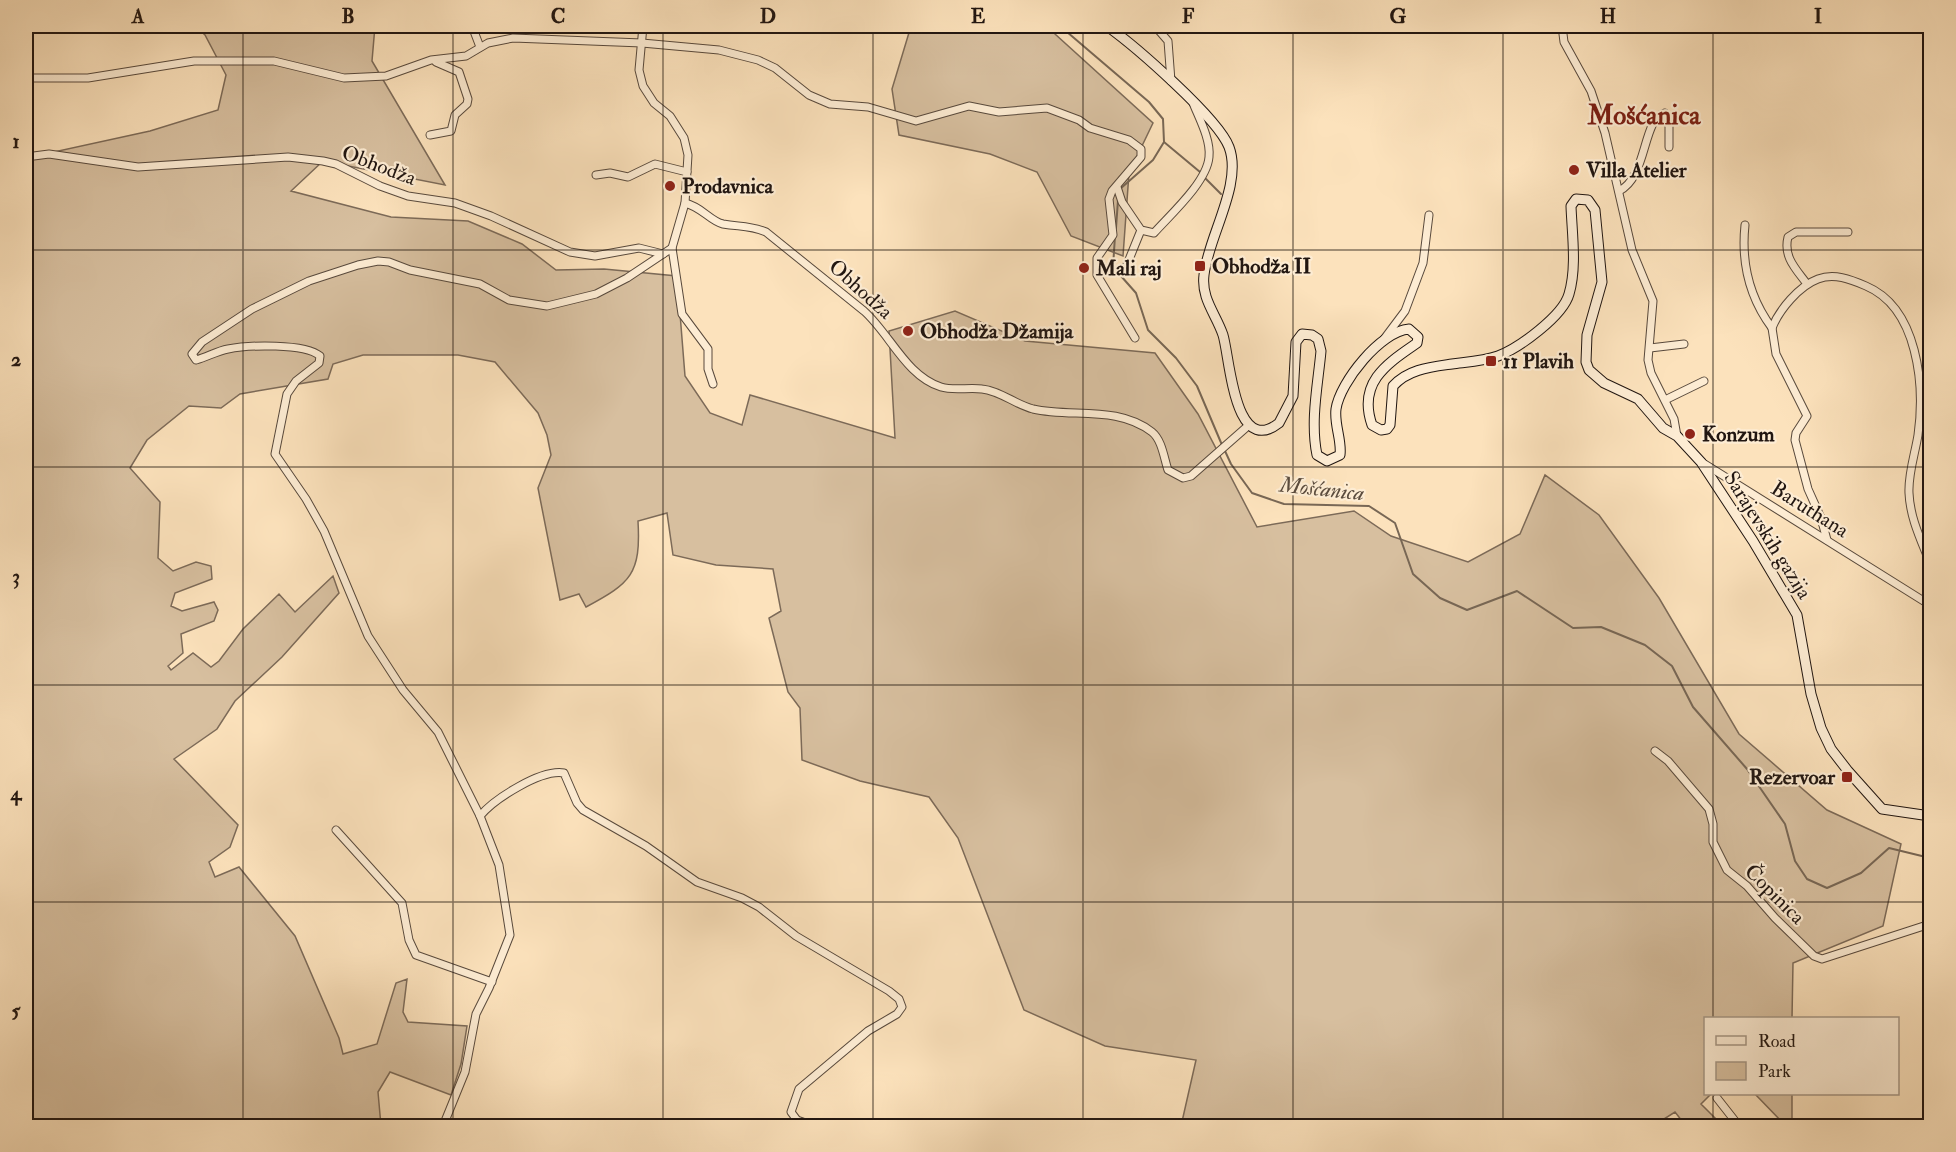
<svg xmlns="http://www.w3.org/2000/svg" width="1956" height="1152" font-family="'IM FELL Double Pica',serif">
<rect width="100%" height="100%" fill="#fce2bc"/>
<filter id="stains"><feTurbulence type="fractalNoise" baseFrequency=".00333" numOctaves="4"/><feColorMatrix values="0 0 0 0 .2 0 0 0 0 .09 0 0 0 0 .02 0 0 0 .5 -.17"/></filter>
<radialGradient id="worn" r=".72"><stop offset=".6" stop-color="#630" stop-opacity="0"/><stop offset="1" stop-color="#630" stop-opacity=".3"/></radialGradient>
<g fill="#d7bf9f" stroke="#7c6a58" stroke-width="1.5">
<path d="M195 26H375L372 61 445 185 323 161 291 191 391 217 468 221 522 244 556 270 604 269 677 276 685 376 710 413 742 425 750 395 895 438 889 331 955 311 1025 341 1155 353 1198 414 1257 527 1354 511 1391 536 1468 562 1520 534 1545 475 1599 515 1659 598 1739 734 1827 810 1901 844 1883 926 1793 963 1792 1018H1706V1094H1711L1701 1104 1723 1126H1686L1675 1112 1653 1126H1181L1196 1060 1105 1046 1024 1010 958 838 929 797 860 781 802 760 800 708 788 692 769 618 781 611 773 569 716 565 673 555 667 513 638 521C641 574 631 583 586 607L579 594 560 600 538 488 551 455 547 435 538 413 495 362 458 355H363L333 364 328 379 240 394 221 408 189 406 147 440 130 468 160 502 158 558 173 571 196 562 211 566 212 579 175 593 171 606 182 611 214 602 218 610 214 621 181 634 183 653 168 666 171 670 193 653 211 667 219 661 243 629 279 594 295 612 333 576 339 593 282 657 235 701 217 729 174 759 238 825 230 847 209 862 215 877 239 867 295 936 339 1038 343 1054 377 1044 396 983 407 979 403 1012 408 1022 467 1026 461 1064 451 1095 390 1072 378 1092 381 1126H26V158L150 131 218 110 226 75 205 35Z"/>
<polygon points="911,26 1049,26 1055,34 1153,123 1129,173 1123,256 1071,236 1037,172 990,154 899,135 892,89"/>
<polygon points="1755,1094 1792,1094 1792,1126 1786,1126"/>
</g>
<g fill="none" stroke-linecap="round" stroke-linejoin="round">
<g stroke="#786755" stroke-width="2">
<polyline points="1060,26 1149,102 1163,119 1164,142 1153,160 1120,189"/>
<polyline points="1164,142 1200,172"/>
<polyline points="1205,178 1221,194"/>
<polyline points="1116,228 1118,200"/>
<polyline points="1115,236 1113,267 1136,293 1148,330 1176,358 1197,386 1222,445"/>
<polyline points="1225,451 1231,464 1252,493 1284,504 1369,506 1395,523 1413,574 1440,598 1467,610 1517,591 1573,628 1601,627 1645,645 1672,666 1693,707 1747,769 1785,824 1795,861 1807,879 1827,888 1861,873 1889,848 1930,858"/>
</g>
<g stroke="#58493c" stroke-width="9">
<g id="street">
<polyline points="472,26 480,47"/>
<polyline points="1155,26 1168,41 1171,81"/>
<polyline points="1562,26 1564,42 1591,91 1605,133 1632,250 1653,301 1648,360 1651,373 1674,419 1677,436"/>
<polyline points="26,78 88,78 194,61 274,61 344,78 386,76 431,60 466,56 488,43 513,38 642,43 719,50 758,60 775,68 809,95 830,104 868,107 916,121 969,106 999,112 1047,108 1079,120 1090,128 1129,140 1141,149 1141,157 1112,191 1109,199 1113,235 1097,258 1097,275 1135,338"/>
<polyline points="430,135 451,131 455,115 467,104 468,99 459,72 436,62"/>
<polyline points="26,157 49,154 138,167 288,157 323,161 336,164 380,186 408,196 455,203 491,216 570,252 595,256 639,248 663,254"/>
<polyline points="596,175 610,173 628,177 655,164 687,172"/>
<path d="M1117 187 1122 202 1141 230 1154 233C1170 215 1207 182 1209 157 1211 140 1199 118 1193 103"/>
<path d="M1619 191C1648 177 1642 118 1665 113L1669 118V147"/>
<path d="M685 203C702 207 710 221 723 224 740 227 749 225 766 232L864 311C890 334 906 376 941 387 954 391 969 387 982 389 1001 391 1014 404 1033 409 1072 418 1117 405 1152 432 1162 440 1164 458 1168 470L1183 478 1191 476 1249 425"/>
<path d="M1745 225C1741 263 1749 297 1772 328"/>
<polyline points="672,248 682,314 708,349 708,369 713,384"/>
<polyline points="1126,267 1141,230"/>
<path d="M1807 284C1796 269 1783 257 1788 237L1796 232H1848"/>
<polyline points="1384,339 1405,311 1423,263 1429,215"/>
<polyline points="1650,348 1684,344"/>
<polyline points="1665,400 1704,381"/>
<polyline points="1703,463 1930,605"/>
<path d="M1827 540 1821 518 1808 489 1795 440 1796 433 1807 416 1776 354 1772 328C1779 310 1799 286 1818 279 1834 273 1850 279 1866 286 1918 308 1925 385 1918 435 1915 454 1908 474 1909 493 1910 518 1921 540 1930 563"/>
<polyline points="1655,751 1668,761 1709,809 1713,824 1713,842 1727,870 1747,886 1775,918 1814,956 1822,959 1930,924"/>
<path d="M480 816C494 799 541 769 564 773L577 803 583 810 646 846 697 882 742 898 759 907 796 936 889 991 899 999 902 1007 897 1014 868 1031 799 1089 791 1112 797 1120 814 1126"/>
<polyline points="336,830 402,903 409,940 416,955 492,982"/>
<polyline points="1717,1098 1739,1126"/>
<path d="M443 1126 465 1072 476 1014 489 988 510 935 499 865 480 816 438 732 403 690 368 636 324 531 306 499 275 454 287 394 296 381 319 363 320 356C305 343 248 345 228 349 217 351 207 357 196 360L192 354 202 342 252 309 309 281 358 265 378 261 389 262 410 270 480 284 509 300 547 306 596 294 627 278 672 248 685 203 688 155 684 138 670 116 654 103 643 86 639 70 643 26"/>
</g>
</g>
<g stroke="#211611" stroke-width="11">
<path id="secondary" d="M1107 26C1135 46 1218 118 1229 147 1243 184 1208 237 1204 275 1201 299 1216 314 1223 335 1230 358 1234 458 1279 423L1293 396 1296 342 1302 334 1312 335 1318 339 1321 351C1318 384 1310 421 1317 455L1327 461 1340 455C1342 440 1334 425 1336 409 1340 382 1381 331 1409 329L1418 337 1417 343C1388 363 1357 382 1372 425L1381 430 1387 429 1390 425 1393 386C1408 369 1431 367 1452 364 1467 362 1484 361 1498 356 1519 348 1563 316 1569 294 1577 267 1572 234 1571 206L1576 199 1588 200 1595 210 1602 282 1587 335 1586 362 1589 370 1604 383 1638 399 1663 428 1677 436 1701 462 1753 541 1797 615 1811 694 1821 728 1831 749 1848 771 1882 809 1930 816"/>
</g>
<use href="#street" stroke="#fdecd3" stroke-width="7"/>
<use href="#secondary" stroke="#fdecd3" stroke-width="9"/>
</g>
<path fill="none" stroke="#211611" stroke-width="1.5" stroke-opacity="0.55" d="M243 26V1126M453 26V1126M663 26V1126M873 26V1126M1083 26V1126M1293 26V1126M1503 26V1126M1713 26V1018M26 250H1930M26 467H1930M26 685H1930M26 902H1930M1713 1094V1126"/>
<g fill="#8f2418" stroke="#fdecd3" stroke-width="2">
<circle cx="1574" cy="170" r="6"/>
<circle cx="670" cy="186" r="6"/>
<rect x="1194" y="260" width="12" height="12" rx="3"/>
<circle cx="1084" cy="268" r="6"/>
<circle cx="908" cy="331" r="6"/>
<rect x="1485" y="355" width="12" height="12" rx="3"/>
<circle cx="1690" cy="434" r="6"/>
<rect x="1841" y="771" width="12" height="12" rx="3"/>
</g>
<g text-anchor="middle" stroke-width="4.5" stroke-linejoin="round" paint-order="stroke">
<g font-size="21" fill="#211611" stroke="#fdecd3">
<text transform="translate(379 165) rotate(21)" y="7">Obhodža</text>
<text transform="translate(861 289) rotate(42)" y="7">Obhodža</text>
<text transform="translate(1810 509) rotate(32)" y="7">Baruthana</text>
<text transform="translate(1768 535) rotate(58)" y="7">Sarajevskih gazija</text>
<text transform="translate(1775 894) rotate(45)" y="7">Čopinica</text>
</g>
<g font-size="21" font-weight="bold" fill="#211611" stroke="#fdecd3" text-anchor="start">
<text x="1586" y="177">Villa Atelier</text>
<text x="682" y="193">Prodavnica</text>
<text x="1212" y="273">Obhodža II</text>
<text x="1096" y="275">Mali raj</text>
<text x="920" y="338">Obhodža Džamija</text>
<text x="1503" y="368">11 Plavih</text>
<text x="1702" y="441">Konzum</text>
<text x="1835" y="784" text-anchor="end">Rezervoar</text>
</g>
<g font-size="22" font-style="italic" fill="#5b4c3e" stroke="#fdecd3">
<text transform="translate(1322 488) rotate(6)" y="8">Mošćanica</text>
</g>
<g font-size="27" font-weight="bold" fill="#7a1f14" stroke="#fdecd3">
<text x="1644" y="124">Mošćanica</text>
</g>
</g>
<rect width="1956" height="1152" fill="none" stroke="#fce2bc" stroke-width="66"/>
<rect x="1704" y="1017" width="195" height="78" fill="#fdecd3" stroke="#a59685" stroke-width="1.5"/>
<rect x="1716" y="1036" width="30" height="9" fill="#fdecd3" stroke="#a59685" stroke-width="1.5"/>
<text x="1758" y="1047" font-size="18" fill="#211611">Road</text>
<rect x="1716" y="1062" width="30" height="18" fill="#d7bf9f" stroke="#a59685" stroke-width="1.5"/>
<text x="1758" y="1077" font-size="18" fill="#211611">Park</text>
<rect x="33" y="33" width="1890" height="1086" fill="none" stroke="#211611" stroke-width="2"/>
<g font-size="20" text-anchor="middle" font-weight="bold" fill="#211611">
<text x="138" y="23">A</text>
<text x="348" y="23">B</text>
<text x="558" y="23">C</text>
<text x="768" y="23">D</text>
<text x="978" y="23">E</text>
<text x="1188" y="23">F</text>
<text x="1398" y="23">G</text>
<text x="1608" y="23">H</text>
<text x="1818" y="23">I</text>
<text x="16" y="148">1</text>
<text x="16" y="366">2</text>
<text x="16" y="583">3</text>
<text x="16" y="800">4</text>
<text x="16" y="1017">5</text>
</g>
<rect width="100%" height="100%" filter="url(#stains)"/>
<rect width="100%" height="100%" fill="url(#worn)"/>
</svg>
